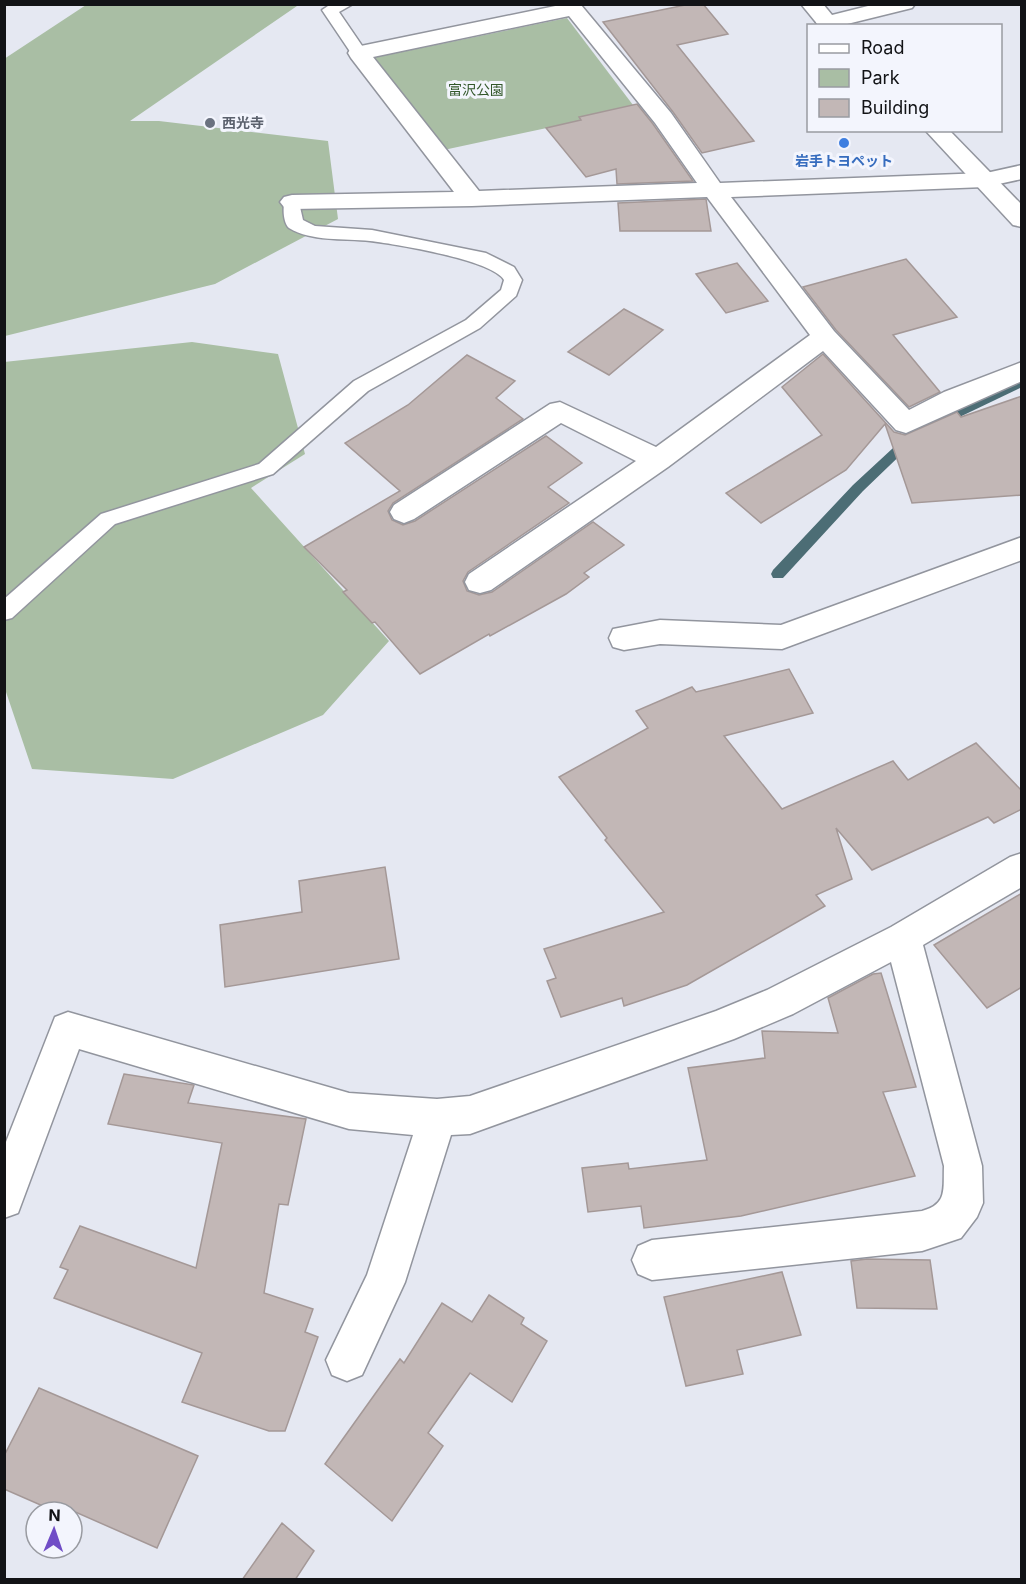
<svg xmlns="http://www.w3.org/2000/svg" width="1026" height="1584" font-family="Inter,'Noto Sans JP',sans-serif">
<rect width="100%" height="100%" fill="#e5e8f2"/>
<g fill="#a9bea4">
<polygon points="86,5 297,6 130,121 159,121 328,141 338,219 215,284 5,336 4,59"/>
<polygon points="567,18 636,109 439,151 372,58"/>
<polygon points="192,342 278,354 305,454 251,488 389,641 323,715 173,779 32,769 5,689 4,362"/>
</g>
<g fill="none" stroke-linecap="round" stroke-linejoin="round">
<g fill="#4c6d75" fill-rule="evenodd">
<polygon points="1022,378 1022,387 945,424 937,424 935,421 937,418"/>
<polygon points="910,435 914,436 916,439 914,442 863,491 783,578 773,578 771,574 773,570 853,485 906,436"/>
</g>
</g>
<g fill="#c2b7b6" stroke="#a49897" stroke-width="1.5">
<polygon points="690,4 703,4 728,34 677,45 754,141 702,153 673,112 603,22"/>
<polygon points="637,104 653,124 693,181 617,184 616,169 586,177 546,128 581,120 579,117"/>
<polygon points="706,199 711,231 620,231 618,203"/>
<polygon points="906,259 957,317 893,335 940,392 909,407 836,330 803,287"/>
<polygon points="737,263 768,301 726,313 696,274"/>
<polygon points="624,309 663,330 609,375 568,352"/>
<polygon points="823,354 894,432 905,435 957,412 961,417 1022,396 1022,495 912,503 885,424 846,470 761,523 726,493 822,435 782,387"/>
<polygon points="467,355 515,381 496,398 523,419 393,503 388,511 392,520 403,525 415,521 546,436 582,463 548,487 569,503 468,572 463,581 467,591 479,595 492,592 593,522 624,545 584,573 589,577 566,594 490,636 489,634 420,674 375,622 372,623 343,592 347,590 304,547 400,491 345,443 408,405"/>
<polygon points="789,669 813,713 724,736 782,809 893,761 908,780 976,743 1022,791 1022,809 994,823 988,817 872,870 836,828 852,879 816,895 825,906 687,985 624,1006 622,998 561,1017 547,981 556,978 544,949 664,912 605,840 607,838 559,777 648,728 636,711 692,687 696,692"/>
<polygon points="385,867 399,959 225,987 220,925 302,912 299,881"/>
<polygon points="1022,893 1022,987 987,1008 934,945"/>
<polygon points="881,973 916,1087 883,1092 915,1176 741,1216 644,1228 641,1206 588,1212 582,1168 628,1163 629,1169 707,1160 688,1068 765,1058 762,1031 838,1033 828,998 873,974"/>
<polygon points="124,1074 194,1085 188,1103 306,1119 288,1205 279,1204 264,1293 313,1309 305,1332 318,1337 285,1431 269,1431 182,1402 202,1353 54,1298 68,1270 60,1267 80,1226 196,1268 222,1143 108,1124"/>
<polygon points="867,1259 930,1260 937,1309 857,1308 851,1261"/>
<polygon points="782,1272 801,1335 737,1350 743,1374 686,1386 664,1297"/>
<polygon points="489,1295 524,1318 521,1324 547,1341 512,1402 470,1373 428,1433 443,1446 392,1521 325,1464 400,1359 404,1363 442,1303 472,1322"/>
<polygon points="39,1388 198,1456 157,1548 55,1503 52,1510 4,1489 4,1456"/>
<polygon points="282,1523 314,1551 295,1580 242,1580"/>
</g>
<g fill="none" stroke-linecap="round" stroke-linejoin="round">
<g stroke="#92959e" stroke-width="3">
<g id="service">
<polygon points="331,4 353,4 339,12 367,53 365,56 353,56 322,10"/>
<path d="M292 197 298 198 303 220 315 226 372 230 486 253 514 267 522 280 516 296 480 328 368 391 273 474 115 524 12 618 4 620V599L101 514 259 464 354 381 466 320 501 290 504 280C493 260 395 244 370 241 344 238 312 242 289 228 283 223 282 205 286 198Z"/>
</g>
</g>
<g stroke="#92959e" stroke-width="3">
<g id="minor">
<path d="M565 4 581 5 671 113 720 183 985 173 993 175 997 180 993 185 985 187 731 197 834 331 909 410 944 392 1022 362V381L906 433 896 430 823 351 668 467 491 590 480 593 469 590 465 582 469 574 636 461 561 423 414 519 404 523 394 519 390 512 394 505 550 404 560 402 656 447 810 335 707 197 472 206 292 209 284 207 280 202 284 197 292 195 454 192 351 58 348 53 351 48ZM569 16 655 123 697 183 479 191 373 57Z"/>
<polygon points="876,4 915,4 912,8 839,26 819,26 816,22 820,18"/>
<polygon points="1022,537 1022,560 782,649 660,644 624,650 613,647 609,638 613,629 660,620 781,625"/>
<path d="M1022 853V887L923 945 982 1166 983 1203 977 1217 961 1238 922 1251 652 1280 638 1274 632 1260 638 1246 652 1240 922 1211C948 1204 943 1189 944 1166L891 962 793 1014 734 1039 470 1134 451 1135 405 1282 362 1375 347 1381 332 1375 326 1360 367 1275 413 1135 349 1129 79 1049 18 1213 4 1218V1147L55 1017 68 1012 349 1093 437 1099 470 1096 716 1011 767 990 891 927 1010 857Z"/>
</g>
</g>
<g stroke="#92959e" stroke-width="3">
<polygon id="tertiary" points="1022,165 1022,179 985,187 977,185 973,180 977,175"/>
</g>
<g stroke="#92959e" stroke-width="3">
<g id="trunk">
<polygon points="801,4 823,4 841,26 819,26"/>
<polygon points="925,130 949,130 1022,205 1022,227 1013,225"/>
</g>
</g>
<use href="#service" fill="#fff" fill-rule="evenodd"/>
<use href="#minor" fill="#fff" fill-rule="evenodd"/>
<use href="#tertiary" fill="#fff" fill-rule="evenodd"/>
<use href="#trunk" fill="#fff" fill-rule="evenodd"/>
</g>
<circle fill="#6b7280" stroke="#f3f5fd" stroke-width="2" cx="210" cy="123" r="6"/>
<circle fill="#3f7fe0" stroke="#f3f5fd" stroke-width="2" cx="844" cy="143" r="6"/>
<g text-anchor="middle" stroke-width="6" stroke-linejoin="round" paint-order="stroke">
<g font-size="14" fill="#32572a" stroke="#f3f5fd">
<text x="476" y="95">富沢公園</text>
</g>
<g font-size="14" font-weight="bold" fill="#5b616d" stroke="#f3f5fd" text-anchor="start">
<text x="222" y="128">西光寺</text>
</g>
<g font-size="14" font-weight="bold" fill="#366cbe" stroke="#f3f5fd">
<text x="844" y="166">岩手トヨペット</text>
</g>
</g>
<rect width="1026" height="1584" fill="none" stroke="#121316" stroke-width="12"/>
<rect x="807" y="24" width="195" height="108" fill="#f3f5fd" stroke="#999ba1" stroke-width="1.5"/>
<rect x="819" y="44" width="30" height="9" fill="#ffffff" stroke="#999ba1" stroke-width="1.5"/>
<text x="861" y="54" font-size="18" fill="#121316">Road</text>
<rect x="819" y="69" width="30" height="18" fill="#a9bea4" stroke="#999ba1" stroke-width="1.5"/>
<text x="861" y="84" font-size="18" fill="#121316">Park</text>
<rect x="819" y="99" width="30" height="18" fill="#c2b7b6" stroke="#999ba1" stroke-width="1.5"/>
<text x="861" y="114" font-size="18" fill="#121316">Building</text>
<g transform="translate(54 1530) rotate(2)"><circle r="28" fill="#f3f5fd" stroke="#999ba1" stroke-width="1.5"/>
<path d="M0-4.5L10 22L0 15L-10 22Z" fill="#704dc6"/>
<text y="-9" font-size="16" font-weight="bold" text-anchor="middle" fill="#121316">N</text>
</g>
</svg>
